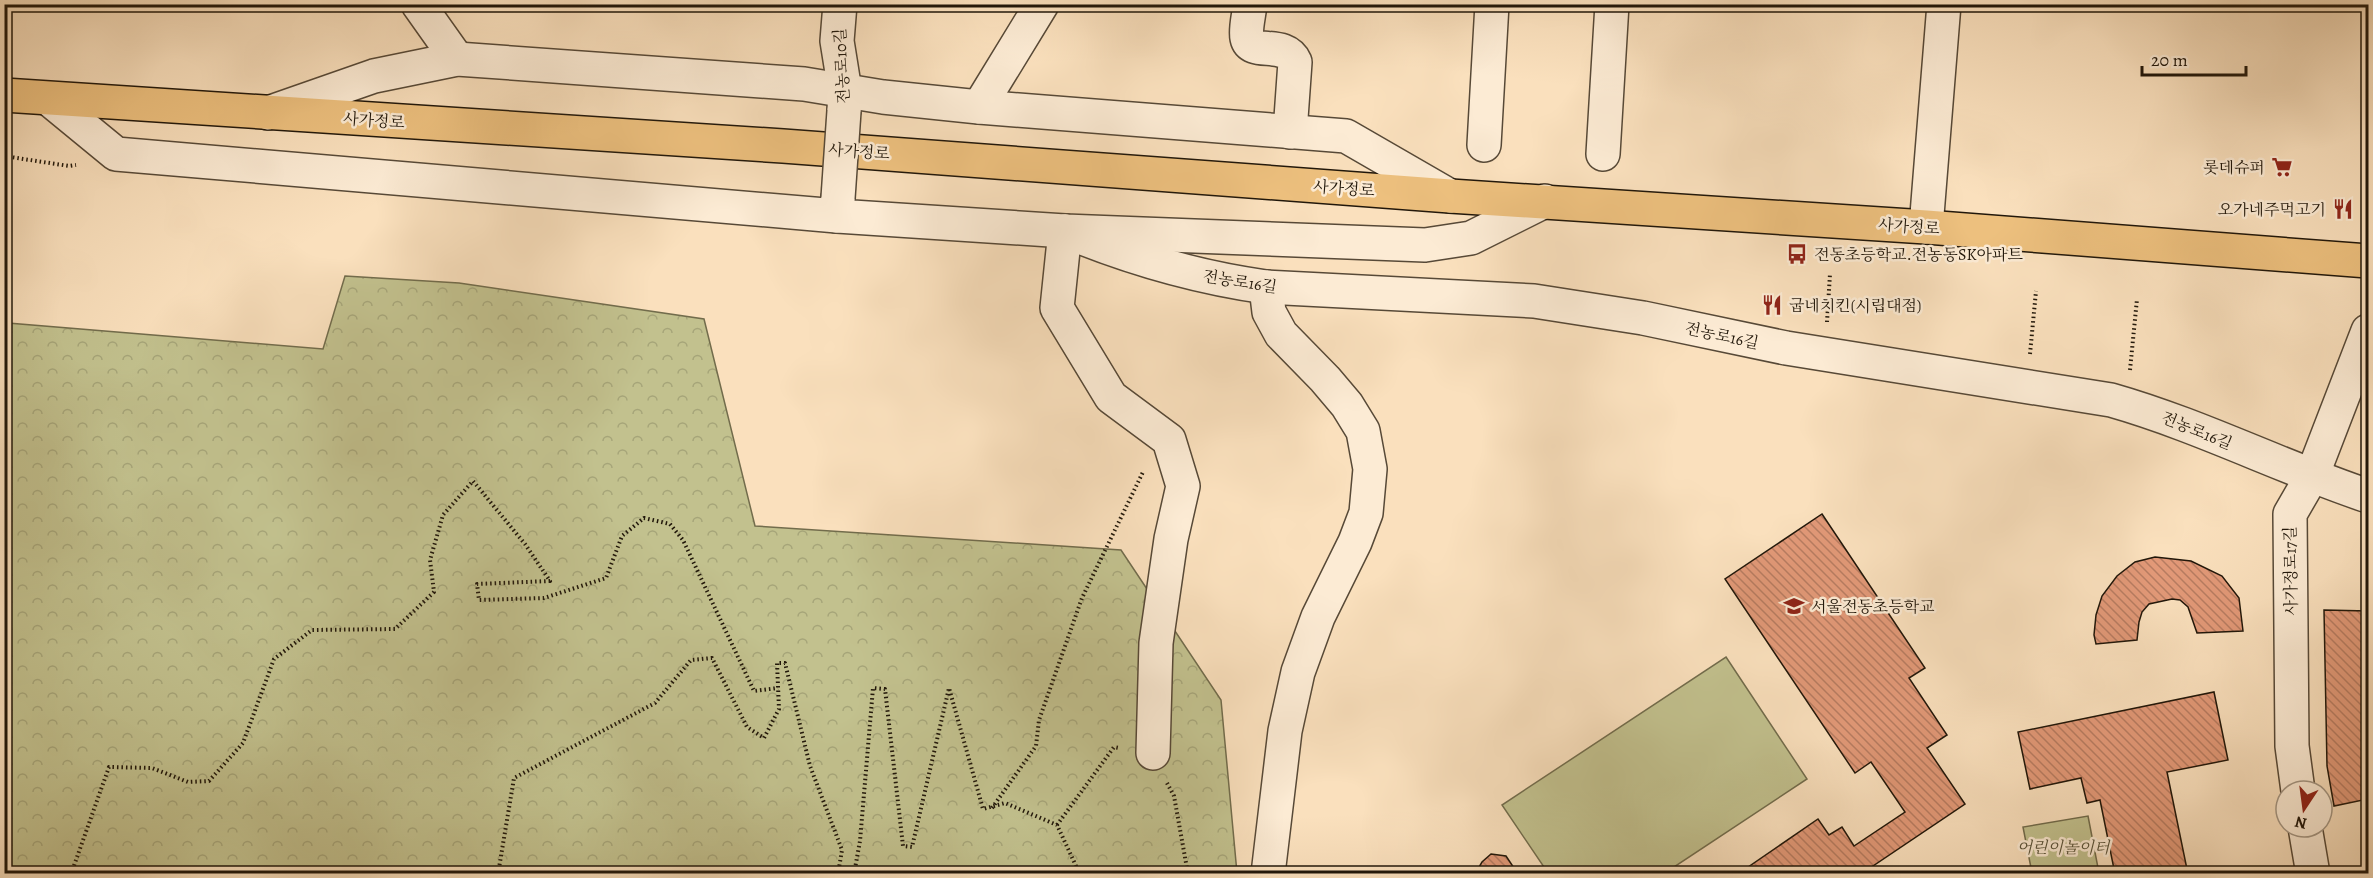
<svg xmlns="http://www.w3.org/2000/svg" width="2373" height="878" font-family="Alegreya,'Noto Serif KR',serif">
<defs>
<pattern id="forest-crowns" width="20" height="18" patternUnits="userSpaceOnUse" patternTransform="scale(1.5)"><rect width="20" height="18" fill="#c2c18e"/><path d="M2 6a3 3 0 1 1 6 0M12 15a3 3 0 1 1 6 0" fill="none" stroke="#a6a579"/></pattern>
<pattern id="building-back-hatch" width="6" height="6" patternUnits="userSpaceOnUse" patternTransform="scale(1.5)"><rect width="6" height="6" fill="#e29978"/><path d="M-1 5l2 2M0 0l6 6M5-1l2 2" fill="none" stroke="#b77c61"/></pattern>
</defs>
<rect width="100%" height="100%" fill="#fae0bd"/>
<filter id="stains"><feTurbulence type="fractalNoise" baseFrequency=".00333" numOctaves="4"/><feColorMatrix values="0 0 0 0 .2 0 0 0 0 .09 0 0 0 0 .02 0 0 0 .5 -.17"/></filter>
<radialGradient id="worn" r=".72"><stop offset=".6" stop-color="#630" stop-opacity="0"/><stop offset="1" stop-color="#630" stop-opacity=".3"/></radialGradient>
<polygon fill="url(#forest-crowns)" stroke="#726c4c" stroke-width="1.5" points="345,276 459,283 704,319 755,526 1121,550 1221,700 1237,873 5,873 4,313 8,323 323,349"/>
<g fill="#c2c18e" stroke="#726c4c" stroke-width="1.5">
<polygon points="1726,657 1807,779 1665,873 1548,873 1502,805"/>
<polygon points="2088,816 2099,873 2032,873 2023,827"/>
</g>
<g fill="url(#building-back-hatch)" stroke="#21170a" stroke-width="1.5">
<polygon points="279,4 317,4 317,9"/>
<polygon points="1822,514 1925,668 1909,678 1947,735 1927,748 1965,804 1861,874 1738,874 1818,819 1829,835 1842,827 1854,846 1905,812 1871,762 1855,773 1725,579"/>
<polygon points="2155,557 2191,561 2222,576 2239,598 2243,631 2197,633 2188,607 2180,600 2172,599 2149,604 2142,612 2139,622 2137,640 2096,644 2094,635 2096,615 2102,596 2117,576 2135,562"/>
<polygon points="2324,610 2368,611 2368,799 2334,806 2327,766"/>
<polygon points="2214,692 2228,760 2167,772 2188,874 2115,874 2100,800 2087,803 2081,778 2030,789 2018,732"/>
<polygon points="1491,854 1506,856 1518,874 1475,874 1482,862"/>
</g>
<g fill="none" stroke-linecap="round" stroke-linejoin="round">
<g stroke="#574937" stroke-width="36">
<g id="minor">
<polyline points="418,4 457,59"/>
<polyline points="840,4 837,41 845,91 844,110"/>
<path d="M1250 4C1249 15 1245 29 1247 38 1251 57 1285 39 1295 62L1290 132"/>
<polyline points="49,99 116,154 837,216"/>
<polyline points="979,107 1042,4"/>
<polyline points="268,113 374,76 457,59 804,84 883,97 979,107 1346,136 1450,196"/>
<polyline points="1484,145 1492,4"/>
<polyline points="1603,154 1612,4"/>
<polyline points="838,198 837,216 1065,231 1425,245 1471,238 1545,201"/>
<polyline points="1926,227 1944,4"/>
<path d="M1065 231C1130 258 1195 277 1266 287L1534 301 1643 318 1786 348 2111 400C2199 425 2281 467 2368 496"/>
<polyline points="1065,231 1057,308 1111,397 1169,440 1183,486 1171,539 1156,643 1153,753"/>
<polyline points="1266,287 1269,312 1281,334 1325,379 1347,405 1363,431 1370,469 1366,513 1355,542 1318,617 1298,672 1285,731 1268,874"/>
<polyline points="2298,791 2292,746 2290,514 2312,476 2368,331"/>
<polyline points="2305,827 2313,874"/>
</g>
</g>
<g stroke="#21170a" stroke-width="36">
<polyline id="major" points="4,95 783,146 1450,196 1926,227 2368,261"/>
</g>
<g stroke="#21170a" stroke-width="4" stroke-dasharray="1.5 3" stroke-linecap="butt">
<polyline points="4,156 69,166 76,165"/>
<polyline points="1827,322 1830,274"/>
<polyline points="2030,354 2036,291"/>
<polyline points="2130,370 2137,299"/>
<polyline points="1167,783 1174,796 1188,874"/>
<polyline points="992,808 1036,746 1039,720 1082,598 1143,472"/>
<polyline points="1057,825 1114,747 1119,748"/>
<polyline points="71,874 109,767 152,768 188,782 209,781 243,743 274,659 312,630 395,629 434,592 430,560 443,515 473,481 525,544 550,581 477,584 479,600 544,598 606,578 622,536 644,518 670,524 683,540 754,691 778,688"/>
<polyline points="498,874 514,778 655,703 691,660 712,658 747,727 764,738 779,709 777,663 785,663 810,766 842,850 838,874"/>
<polyline points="854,874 860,841 873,688 885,689 903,846 912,847 949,688 983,809 1005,803 1057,825 1076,866 1077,874"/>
</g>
<use href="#minor" stroke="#fcebd4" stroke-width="33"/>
<use href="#major" stroke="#edc07e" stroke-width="33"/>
<g stroke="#574937" stroke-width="36" stroke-linecap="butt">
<polyline id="minor-bridge" points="838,198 844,111"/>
</g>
<use href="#minor-bridge" stroke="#fcebd4" stroke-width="33"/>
</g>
<defs>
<g id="supermarket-bare" transform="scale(1.62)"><path d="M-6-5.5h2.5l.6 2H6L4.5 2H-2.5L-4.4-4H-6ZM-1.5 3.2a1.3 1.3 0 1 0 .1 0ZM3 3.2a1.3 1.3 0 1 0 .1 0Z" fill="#8f2418" stroke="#fcebd4" stroke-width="2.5" paint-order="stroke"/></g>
<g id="restaurant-bare" transform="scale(1.62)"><path d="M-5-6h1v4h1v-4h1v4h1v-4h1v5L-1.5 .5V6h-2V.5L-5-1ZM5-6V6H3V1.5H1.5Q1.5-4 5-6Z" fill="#8f2418" stroke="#fcebd4" stroke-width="2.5" paint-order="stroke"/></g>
<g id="bus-bare" transform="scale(1.62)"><path d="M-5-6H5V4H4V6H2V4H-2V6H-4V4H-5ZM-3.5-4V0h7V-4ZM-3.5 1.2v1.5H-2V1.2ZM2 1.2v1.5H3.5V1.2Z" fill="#8f2418" stroke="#fcebd4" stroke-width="2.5" paint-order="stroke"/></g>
<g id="school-bare" transform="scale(1.62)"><path d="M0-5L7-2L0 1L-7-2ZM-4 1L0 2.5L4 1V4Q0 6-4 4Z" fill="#8f2418" stroke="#fcebd4" stroke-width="2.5" paint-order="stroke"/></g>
</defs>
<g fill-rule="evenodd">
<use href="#supermarket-bare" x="2282" y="167"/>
<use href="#restaurant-bare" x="2343" y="209"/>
<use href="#bus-bare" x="1797" y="254"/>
<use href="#restaurant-bare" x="1772" y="305"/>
<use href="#school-bare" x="1794" y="606"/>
</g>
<g text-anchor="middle" stroke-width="5" stroke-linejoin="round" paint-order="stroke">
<g font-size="16" fill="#21170a" stroke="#fcebd4">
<text transform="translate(841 66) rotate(-93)" y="6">전농로10길</text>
<text transform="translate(374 120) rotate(4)" y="6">사가정로</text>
<text transform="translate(859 151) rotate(4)" y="6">사가정로</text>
<text transform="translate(1344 188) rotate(4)" y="6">사가정로</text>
<text transform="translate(1909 226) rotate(4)" y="6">사가정로</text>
<text transform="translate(1240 281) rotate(9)" y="6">전농로16길</text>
<text transform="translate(1722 335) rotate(12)" y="6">전농로16길</text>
<text transform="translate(2197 430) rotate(22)" y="6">전농로16길</text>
<text transform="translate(2290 571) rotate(-91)" y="6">사가정로17길</text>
</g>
<g font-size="16" fill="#21170a" stroke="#fcebd4" text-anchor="start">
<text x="2265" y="173" text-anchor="end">롯데슈퍼</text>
<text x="2326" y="215" text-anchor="end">오가네주먹고기</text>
<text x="1814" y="260">전동초등학교.전농동SK아파트</text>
<text x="1789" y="311">굽네치킨(시립대점)</text>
<text x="1811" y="612">서울전동초등학교</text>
</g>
<g font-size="16" font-style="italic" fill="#595238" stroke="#fcebd4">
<text x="2063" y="853">어린이놀이터</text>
</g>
</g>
<rect width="2373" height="878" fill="none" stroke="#fae0bd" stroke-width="24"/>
<rect x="6" y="6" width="2361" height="866" fill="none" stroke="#21170a" stroke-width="3"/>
<rect x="12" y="12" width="2349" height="854" fill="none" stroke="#21170a" stroke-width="1.5"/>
<g transform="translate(2304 809) rotate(193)"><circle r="28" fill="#fcebd4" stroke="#a49683" stroke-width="1.5"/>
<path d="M0-4.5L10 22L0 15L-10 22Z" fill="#8f2418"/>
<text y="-9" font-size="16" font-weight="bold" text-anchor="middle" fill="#21170a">N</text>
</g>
<path d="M2142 66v9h104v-9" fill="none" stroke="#21170a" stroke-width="3"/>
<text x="2151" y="66" font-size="18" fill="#21170a" stroke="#fcebd4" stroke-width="4.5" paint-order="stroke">20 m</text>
<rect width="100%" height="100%" filter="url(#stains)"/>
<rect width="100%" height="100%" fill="url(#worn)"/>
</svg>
